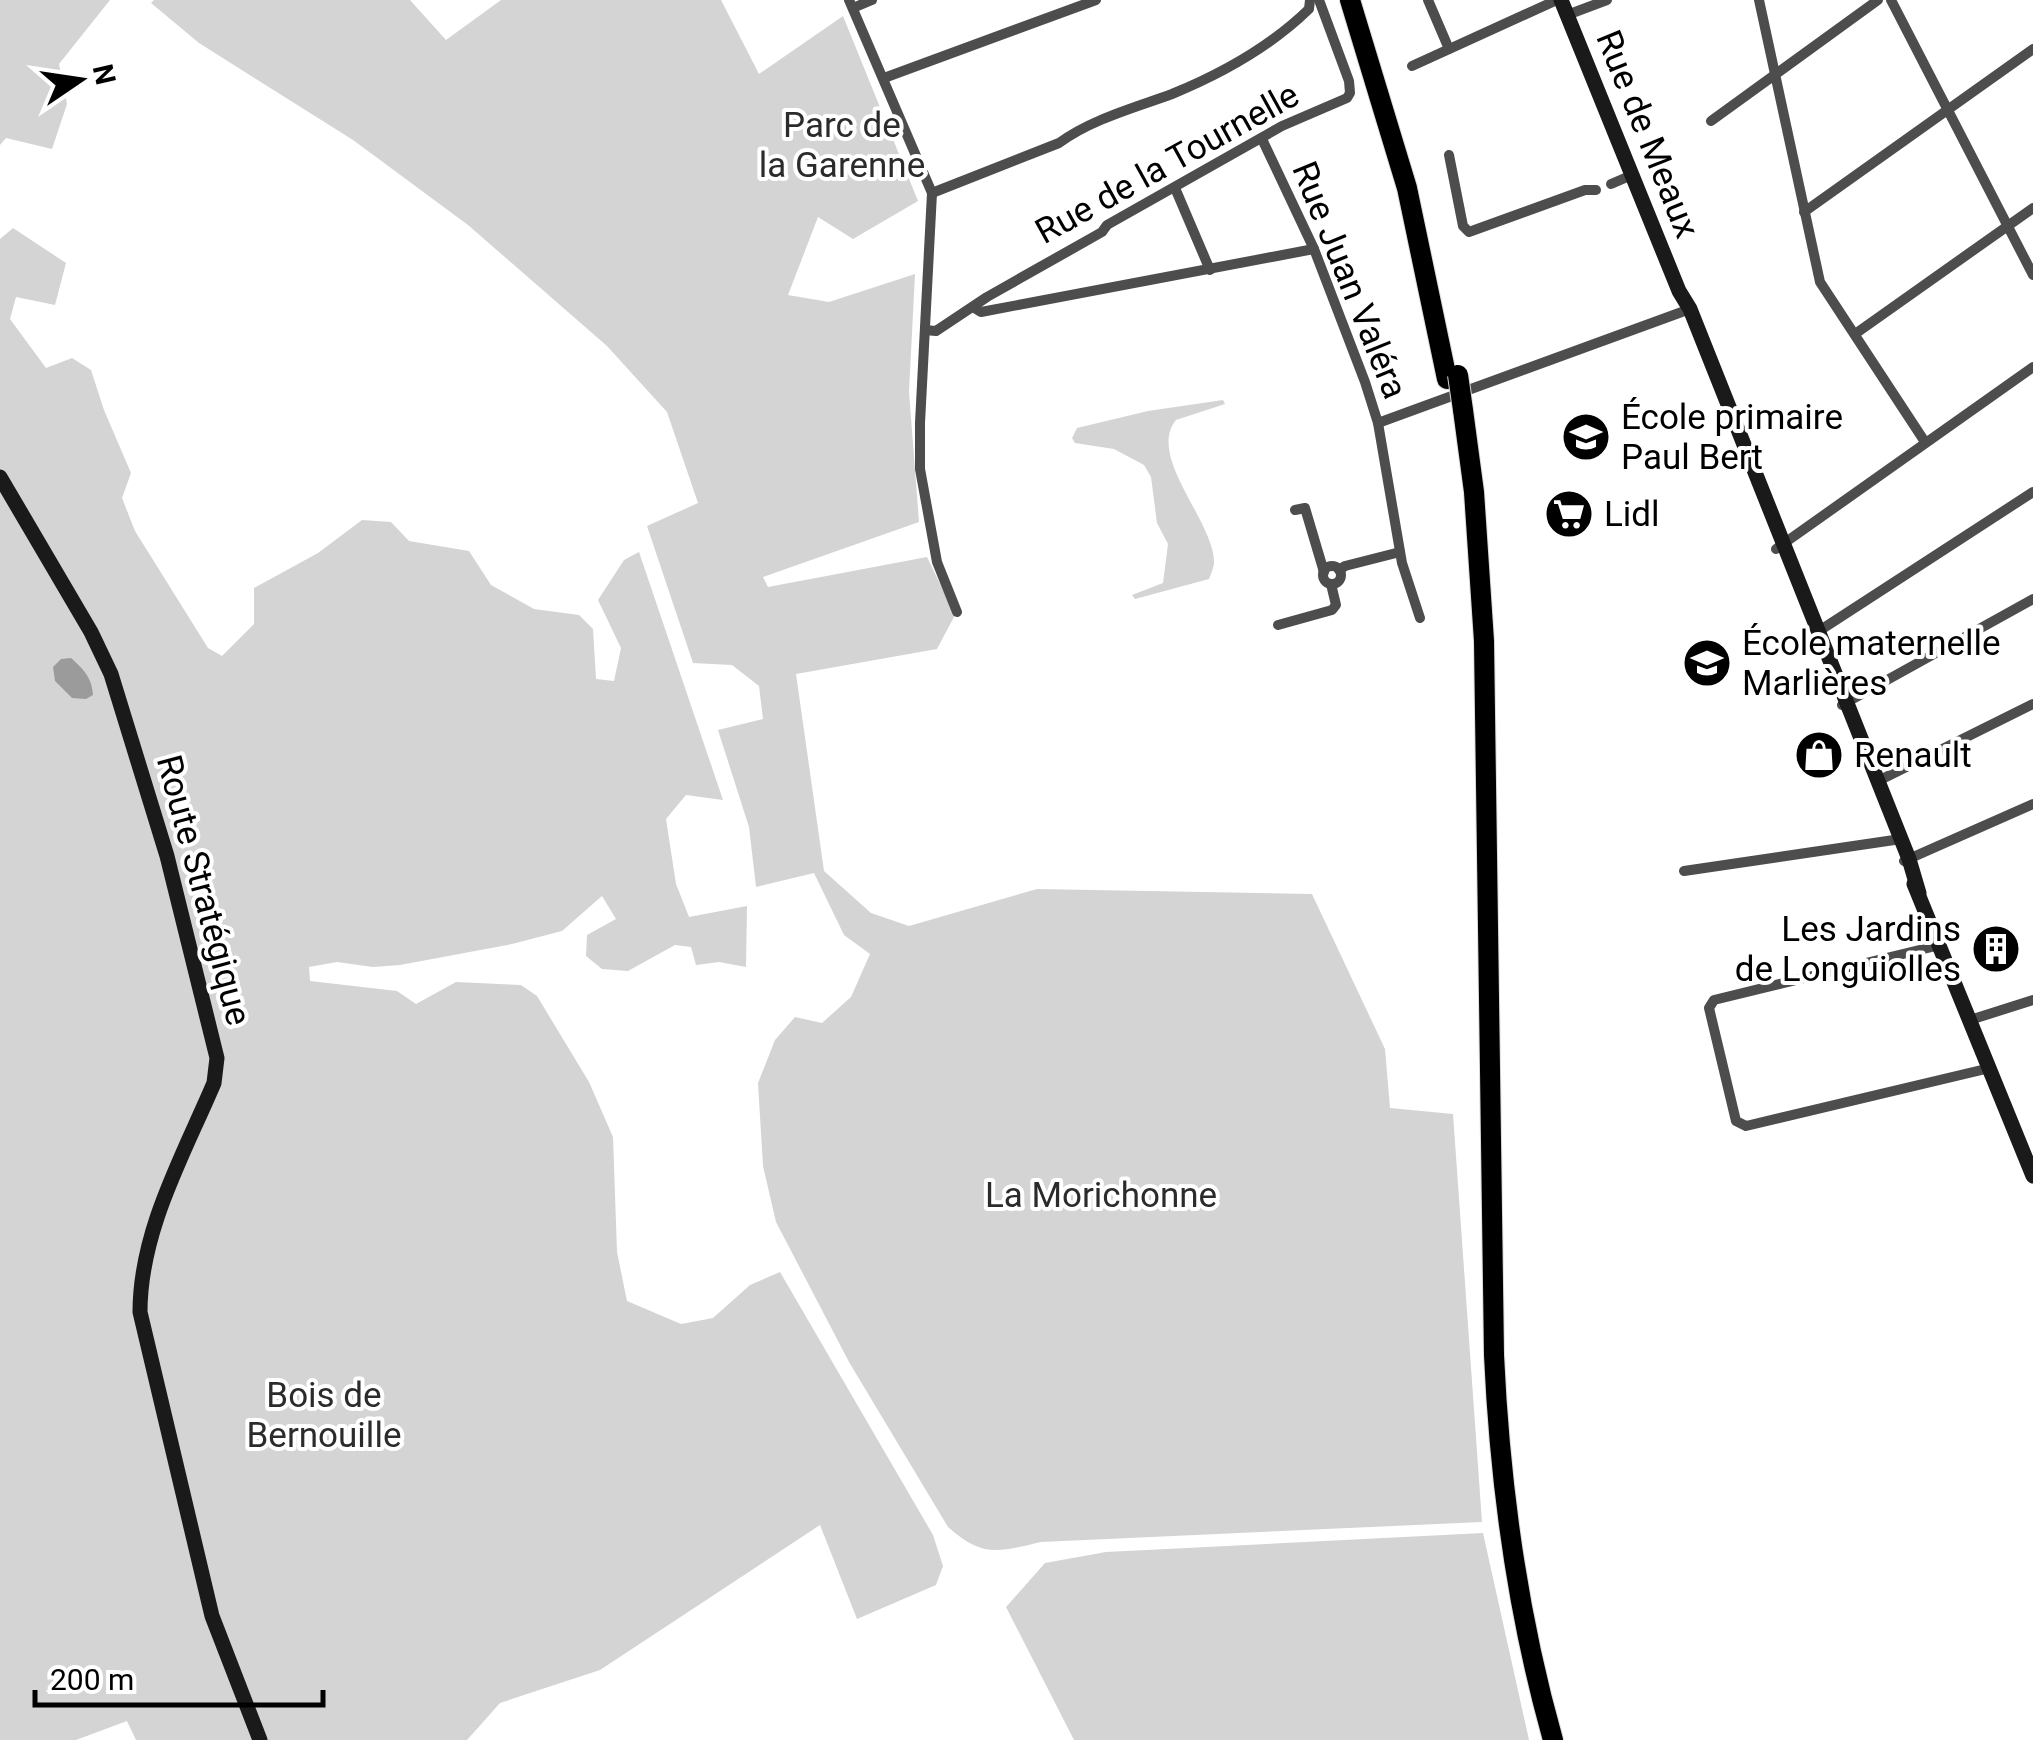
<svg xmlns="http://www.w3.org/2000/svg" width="2033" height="1740" font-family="Roboto,sans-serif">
<rect width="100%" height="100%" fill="#fff"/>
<g fill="#d4d4d4">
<polygon points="0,0 110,0 59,64 67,104 52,149 6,138 0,145"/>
<path d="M154 0H410L446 40 501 0H721L759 74 843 16 918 201 853 239 818 217 788 295 829 302 915 274 909 392 919 522 763 577 768 587 927 557 955 615 937 649 796 674 824 871 871 913 909 926 1037 889 1312 894 1385 1049 1390 1108 1453 1114 1482 1522 1041 1542C998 1552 983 1558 948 1527L849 1362 776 1222 763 1166 758 1083 775 1040 795 1017 822 1023 851 997 870 954 844 935 814 873 756 887 749 827 718 730 763 719 759 686 732 665 693 663 647 526 698 503 667 412 607 346 468 225 353 140 199 43 151 3Z"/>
<polygon points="13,228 66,263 55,305 16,297 10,319 46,368 72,358 91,370 104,410 131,473 122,498 135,531 208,648 222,656 254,624 254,588 318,553 362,520 391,522 409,541 469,551 491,585 534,609 579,615 593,629 596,679 614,681 621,648 598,600 624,560 639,552 723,800 686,795 666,819 676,884 689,917 747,906 746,967 719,962 696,965 691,947 675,945 628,971 602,969 586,956 587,935 616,919 602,896 562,931 512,944 400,965 373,967 337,962 309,967 310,981 397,991 416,1004 456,982 521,985 537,996 589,1082 613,1137 617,1252 627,1301 681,1324 713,1318 750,1285 780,1272 933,1535 943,1566 936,1585 857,1619 820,1525 600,1670 500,1703 467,1740 136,1740 127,1721 76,1740 0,1740 0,239"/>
<path d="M1223 400 1225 404 1176 420C1146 457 1216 523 1214 564 1213 569 1211 574 1209 579L1135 599 1132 595 1163 583 1168 544 1157 523 1151 477 1144 465 1114 449 1075 443 1072 438 1077 428 1148 411Z"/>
<polygon points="1483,1533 1529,1740 1074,1740 1006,1607 1045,1563 1106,1552"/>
</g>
<path fill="#9b9b9b" d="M71 658C83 669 92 677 93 695L86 699 72 698 55 681 53 667 61 659Z"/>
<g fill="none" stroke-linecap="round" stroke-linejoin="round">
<g stroke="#dbdbdb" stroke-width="22">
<g id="highway">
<polyline points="1350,0 1407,188 1447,379"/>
<path d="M1463 410 1474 492 1484 641 1494 1355C1500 1487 1517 1613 1553 1740"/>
</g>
</g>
<g stroke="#4d4d4d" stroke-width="10">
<polyline points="849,0 932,193 920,423 920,469 937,562 957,612"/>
<polyline points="1428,0 1449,49"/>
<polyline points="1759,0 1820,282 1925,442"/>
<polyline points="1891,0 2033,275"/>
<polyline points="853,8 872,0"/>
<polyline points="1567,15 1607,0"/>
<polyline points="1412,66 1557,0"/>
<polyline points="884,78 1096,0"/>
<polyline points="1711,121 1878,0"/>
<polyline points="1262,139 1314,249 1365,382 1378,423 1402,563 1420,618"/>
<polyline points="1449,155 1463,226 1469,232 1585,190 1596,190"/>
<polyline points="1611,184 1632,175"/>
<polyline points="1175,188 1210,270"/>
<path d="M932 193 1059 143C1092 119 1134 108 1172 94 1221 74 1271 46 1309 9L1310 0"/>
<polyline points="1804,212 2033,49"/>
<polyline points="973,307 981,312 1314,249"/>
<polyline points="925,330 936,331 987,297 1102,232 1107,225 1282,126 1347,98 1350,93 1349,81 1319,0"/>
<polyline points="1855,334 2033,208"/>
<polyline points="1378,423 1690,309"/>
<polyline points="1295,510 1305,508 1324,572"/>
<polyline points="1776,549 2033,367"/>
<circle cx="1332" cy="575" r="9"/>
<polyline points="1339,570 1345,566 1400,552"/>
<polyline points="1278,625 1332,610 1336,605 1331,584"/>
<polyline points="1819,631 2033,492"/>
<polyline points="1842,705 2033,599"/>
<polyline points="1878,781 2033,704"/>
<polyline points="1904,861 2033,804"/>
<polyline points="1684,871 1901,839"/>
<polyline points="1940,945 1714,1000 1709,1008 1736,1121 1746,1126 1990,1068"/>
<polyline points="1970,1020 2033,1000"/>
</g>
<g stroke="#1a1a1a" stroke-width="15">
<polyline points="1561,0 1679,291 1690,309 1909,859 1919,893"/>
<path d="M0 477 91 632 111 674 167 856 217 1058 214 1083C183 1156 140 1231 140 1312L212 1616 260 1740"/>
<polyline points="1914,884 2033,1176"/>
</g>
<use href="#highway" stroke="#000" stroke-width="20"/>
<g stroke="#dbdbdb" stroke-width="22" stroke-linecap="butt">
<polyline id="highway-bridge" points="1458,375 1463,410"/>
</g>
<use href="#highway-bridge" stroke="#000" stroke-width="20"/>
</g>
<defs>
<g id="school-disc" transform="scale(2.5)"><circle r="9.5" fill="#000" stroke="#fff"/><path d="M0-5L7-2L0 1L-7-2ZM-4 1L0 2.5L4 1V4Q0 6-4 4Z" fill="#fff"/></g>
<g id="supermarket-disc" transform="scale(2.5)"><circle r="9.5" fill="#000" stroke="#fff"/><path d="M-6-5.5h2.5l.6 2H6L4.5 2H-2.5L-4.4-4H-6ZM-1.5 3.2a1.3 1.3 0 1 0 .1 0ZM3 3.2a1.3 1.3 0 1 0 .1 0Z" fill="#fff"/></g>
<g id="shop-disc" transform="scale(2.5)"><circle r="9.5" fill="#000" stroke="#fff"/><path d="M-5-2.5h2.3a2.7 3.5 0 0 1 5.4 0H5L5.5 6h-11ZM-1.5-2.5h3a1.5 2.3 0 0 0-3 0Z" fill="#fff"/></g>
<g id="building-disc" transform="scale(2.5)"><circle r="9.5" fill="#000" stroke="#fff"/><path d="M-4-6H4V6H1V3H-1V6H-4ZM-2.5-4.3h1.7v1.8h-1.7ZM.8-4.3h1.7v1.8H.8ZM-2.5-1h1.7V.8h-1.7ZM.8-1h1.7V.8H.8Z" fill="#fff"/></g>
</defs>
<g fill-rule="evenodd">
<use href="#school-disc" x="1586" y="437"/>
<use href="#supermarket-disc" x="1569" y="514"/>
<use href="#school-disc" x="1707" y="663"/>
<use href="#shop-disc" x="1819" y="755"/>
<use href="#building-disc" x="1996" y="949"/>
</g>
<g text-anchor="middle" stroke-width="8" stroke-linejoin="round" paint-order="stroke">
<g font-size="35" fill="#2b2b2b" stroke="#fff">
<text x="842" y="137">Parc de<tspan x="842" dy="40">la Garenne</tspan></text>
<text x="1101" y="1207">La Morichonne</text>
<text x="324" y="1407">Bois de<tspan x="324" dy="40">Bernouille</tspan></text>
</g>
<g font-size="35" fill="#000" stroke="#fff">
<text transform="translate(1648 134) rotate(68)" y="12">Rue de Meaux</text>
<text transform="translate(1167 163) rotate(-29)" y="12">Rue de la Tournelle</text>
<text transform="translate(1350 280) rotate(68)" y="12">Rue Juan Valéra</text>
<text transform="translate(204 890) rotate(75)" y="12">Route Stratégique</text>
</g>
<g font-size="35" fill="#000" stroke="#fff" text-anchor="start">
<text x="1621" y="429">École primaire<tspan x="1621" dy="40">Paul Bert</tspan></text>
<text x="1604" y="526">Lidl</text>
<text x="1742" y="655">École maternelle<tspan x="1742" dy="40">Marlières</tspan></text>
<text x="1854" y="767">Renault</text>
<text x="1961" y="941" text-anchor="end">Les Jardins<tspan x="1961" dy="40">de Longuiolles</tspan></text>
</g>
</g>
<g transform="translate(80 80) rotate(77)" stroke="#ffffff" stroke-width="8" paint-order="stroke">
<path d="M0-8L18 38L0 25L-18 38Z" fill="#000000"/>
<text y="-15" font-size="28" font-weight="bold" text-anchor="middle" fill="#000000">N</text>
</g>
<path d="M35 1690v15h288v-15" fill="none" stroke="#000000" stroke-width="5"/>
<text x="50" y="1690" font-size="30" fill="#000000" stroke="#ffffff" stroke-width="8" paint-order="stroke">200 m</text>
</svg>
